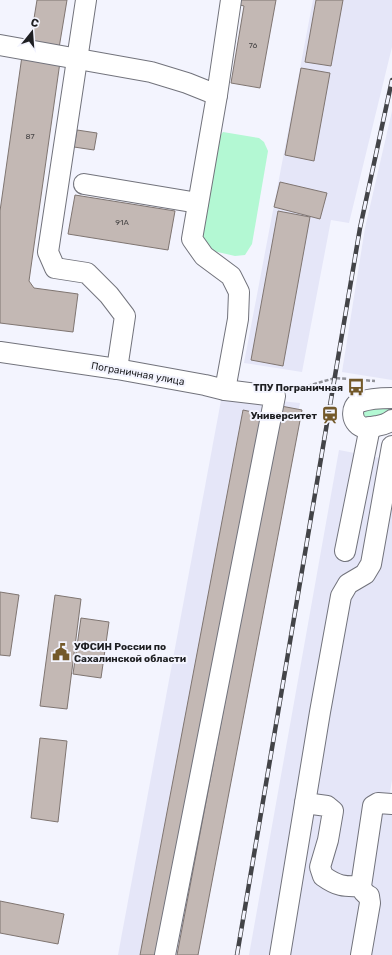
<svg xmlns="http://www.w3.org/2000/svg" width="392" height="955" font-family="Rubik,sans-serif">
<rect width="100%" height="100%" fill="#f3f4fe"/>
<g fill="#e5e6f8">
<polygon points="313,0 392,0 392,47 349,223 331,220 302,372 244,363"/>
<polygon points="392,111 392,380 342,372 365,228"/>
<polygon points="222,395 300,403 198,955 118,955"/>
<polygon points="392,440 392,780 389,799 392,800 392,955 249,955 339,450 380,458"/>
</g>
<g fill="#b3f8d3">
<polygon points="223,132 259,138 264,142 268,151 252,244 245,255 235,256 209,250 197,238 218,138"/>
<polygon points="392,405 392,411 369,421 363,416 364,410"/>
</g>
<g fill="#c3b8b4" stroke="#7f7571">
<polygon points="37,0 67,0 59,48 30,43"/>
<polygon points="241,0 276,0 260,88 231,83 244,6 240,5"/>
<polygon points="316,0 343,0 331,66 305,62"/>
<polygon points="22,56 60,62 29,281 34,288 78,294 73,332 0,323 0,211"/>
<polygon points="301,68 330,73 314,161 285,155"/>
<polygon points="77,130 97,133 94,150 74,147"/>
<polygon points="280,182 327,193 320,219 274,207"/>
<polygon points="75,195 175,211 168,250 68,234"/>
<polygon points="278,211 310,217 283,366 251,360"/>
<polygon points="281,406 302,410 198,955 177,955"/>
<polygon points="243,410 262,414 159,955 140,955"/>
<polygon points="0,592 19,595 10,656 0,655"/>
<polygon points="55,595 81,599 67,709 40,706"/>
<polygon points="81,618 109,622 101,678 73,674"/>
<polygon points="40,738 67,741 58,822 31,818"/>
<polygon points="0,901 64,914 58,944 0,933"/>
</g>
<g fill="none" stroke-linecap="round" stroke-linejoin="round">
<g stroke="#72737c" stroke-width="22">
<g id="minor">
<polyline points="86,0 48,252 55,268 87,273 109,295 125,316 117,369"/>
<polyline points="0,45 151,72 187,83 217,95 192,239 204,256 231,276 239,292 238,319 225,390"/>
<polyline points="217,95 231,0"/>
<polyline points="84,184 198,203"/>
<polyline points="0,352 117,369 205,385 225,390 275,396 165,955"/>
<path d="M392 398C384 398 368 399 360 402 350 406 351 423 362 427 367 428 373 427 377 426 383 425 387 424 392 420"/>
<polyline points="345,551 370,427"/>
<path d="M305 803 327 806 333 811 328 840 320 867 323 876C337 886 344 887 361 886"/>
<polyline points="280,955 320,712 341,596 348,584 365,574 371,564 392,446"/>
<path d="M361 955 370 903 369 896C365 894 362 890 361 886L373 806 378 803 392 804"/>
</g>
</g>
<polyline stroke="#909198" stroke-width="2.5" stroke-dasharray="4 2" stroke-linecap="butt" points="290,391 335,378 375,381"/>
<use href="#minor" stroke="#fff" stroke-width="20"/>
<g stroke="#434448" stroke-width="4.5">
<polyline id="rail" points="237,955 360,228 392,80"/>
</g>
<use href="#rail" stroke="#f3f4fe" stroke-width="3" stroke-dasharray="9" stroke-linecap="butt"/>
</g>
<defs>
<g id="bus-bare" transform="scale(1.38)"><path d="M-5-6H5V4H4V6H2V4H-2V6H-4V4H-5ZM-3.5-4V0h7V-4ZM-3.5 1.2v1.5H-2V1.2ZM2 1.2v1.5H3.5V1.2Z" fill="#73592a" stroke="#f3f4fe" stroke-width="2.5" paint-order="stroke"/></g>
<g id="station-bare" transform="scale(1.38)"><path d="M-3-6H3Q5-6 5-4V2Q5 4 3 4L4.5 6H3L1.5 4h-3L-3 6H-4.5L-3 4Q-5 4-5 2V-4Q-5-6-3-6ZM-3.5-4v3h7v-3ZM-3.5 1v1.5H-2V1ZM2 1v1.5H3.5V1Z" fill="#73592a" stroke="#f3f4fe" stroke-width="2.5" paint-order="stroke"/></g>
<g id="civic-bare" transform="scale(1.38)"><path d="M-.6-6.5H3V-4.5H.6V-3L4-1V1h2V6H-6V1h2V-1L-.6-3ZM-1.2 2.5V6h2.4V2.5Z" fill="#73592a" stroke="#f3f4fe" stroke-width="2.5" paint-order="stroke"/></g>
</defs>
<g fill-rule="evenodd">
<use href="#bus-bare" x="356" y="387"/>
<use href="#station-bare" x="330" y="415"/>
<use href="#civic-bare" x="61" y="652"/>
</g>
<g text-anchor="middle" stroke-width="4" stroke-linejoin="round" paint-order="stroke">
<g font-size="8" fill="#474546">
<text x="253" y="48">76</text>
<text x="30" y="139">87</text>
<text x="122" y="225">91А</text>
</g>
<g font-size="10" fill="#1e1f22" stroke="#f3f4fe">
<text transform="translate(138 373) rotate(10)" y="4">Пограничная улица</text>
</g>
<g font-size="10" font-weight="bold" fill="#1e1f22" stroke="#f3f4fe" text-anchor="end">
<text x="343" y="391">ТПУ Пограничная</text>
<text x="317" y="419">Университет</text>
<text x="74" y="650" text-anchor="start">УФСИН России по<tspan x="74" dy="12">Сахалинской области</tspan></text>
</g>
</g>
<g transform="translate(32 32) rotate(17)" stroke="#f3f4fe" stroke-width="3" paint-order="stroke">
<path d="M0-3L7 15L0 10L-7 15Z" fill="#1e1f22"/>
<text y="-6" font-size="11" font-weight="bold" text-anchor="middle" fill="#1e1f22">С</text>
</g>
</svg>
